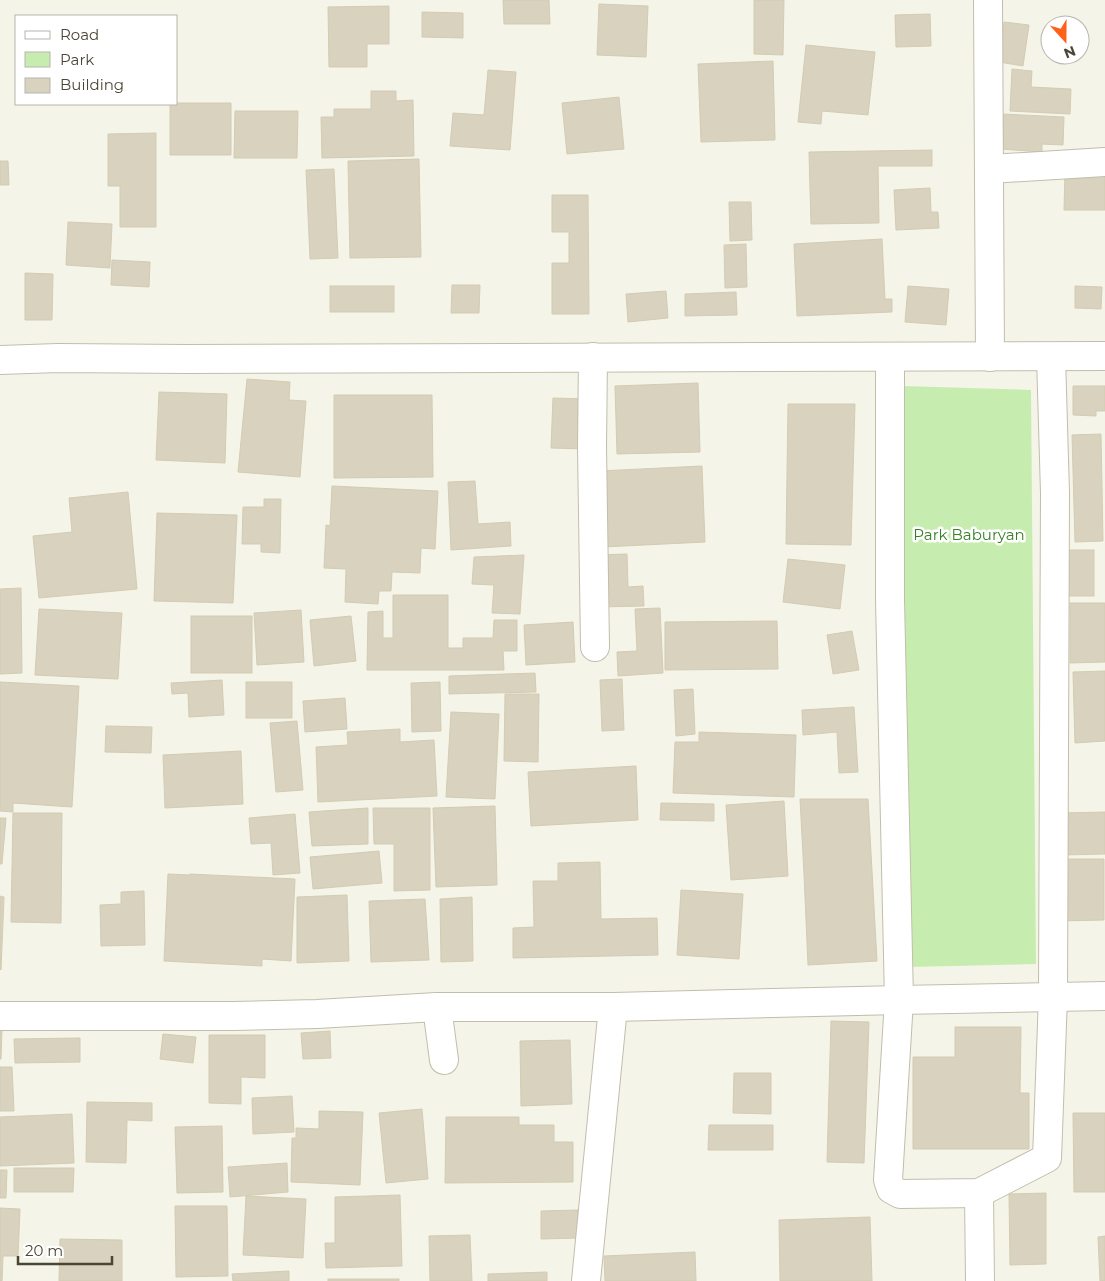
<svg xmlns="http://www.w3.org/2000/svg" width="1105" height="1281" font-family="Montserrat,sans-serif">
<rect width="100%" height="100%" fill="#f5f4e9"/>
<polygon fill="#c7ecb0" points="903,386 1031,390 1036,964 908,967"/>
<g fill="#d8d2be" stroke="#d3ccb1">
<polygon points="503,0 549,0 550,24 504,24"/>
<polygon points="754,0 784,0 783,55 754,54"/>
<polygon points="599,4 648,6 646,57 597,55"/>
<polygon points="389,6 389,44 367,44 367,67 329,67 328,7"/>
<polygon points="422,12 463,13 463,38 422,37"/>
<polygon points="930,14 931,46 896,47 895,15"/>
<polygon points="1004,22 1029,25 1023,66 999,62"/>
<polygon points="806,45 875,52 868,115 822,111 821,124 798,122"/>
<polygon points="773,61 775,140 701,142 698,64"/>
<polygon points="1012,69 1032,71 1031,87 1071,89 1070,114 1010,111"/>
<polygon points="488,70 516,72 510,150 450,146 453,113 484,115"/>
<polygon points="371,91 396,91 396,101 413,100 414,156 322,158 321,117 334,117 334,109 371,109"/>
<polygon points="619,97 624,149 567,154 562,103"/>
<polygon points="176,103 231,103 231,155 170,155 170,104"/>
<polygon points="235,111 298,111 297,158 234,158"/>
<polygon points="1002,114 1064,117 1063,145 1042,144 1042,152 1000,149"/>
<polygon points="156,133 156,227 120,227 120,186 108,186 108,134"/>
<polygon points="932,150 932,166 878,166 879,223 811,224 809,152"/>
<polygon points="419,159 421,257 350,258 348,161"/>
<polygon points="0,161 8,161 9,185 0,185"/>
<polygon points="334,169 338,258 310,259 306,170"/>
<polygon points="1065,170 1105,170 1105,210 1064,210"/>
<polygon points="930,188 931,212 938,212 939,228 896,230 894,190"/>
<polygon points="552,195 588,195 589,314 552,314 552,263 569,263 569,232 552,232"/>
<polygon points="729,202 751,202 752,240 730,241"/>
<polygon points="68,222 112,224 110,268 66,265"/>
<polygon points="882,239 885,299 892,299 892,312 797,316 794,244"/>
<polygon points="746,244 747,287 725,288 724,245"/>
<polygon points="112,260 150,262 149,287 111,285"/>
<polygon points="25,273 53,274 52,320 25,320"/>
<polygon points="452,285 480,285 479,313 451,313"/>
<rect x="330" y="286" width="64" height="26"/>
<polygon points="908,286 949,289 946,325 905,322"/>
<polygon points="1075,286 1102,287 1101,309 1075,308"/>
<polygon points="666,291 668,318 628,322 626,294"/>
<polygon points="736,292 737,315 685,316 685,294"/>
<polygon points="247,379 290,382 289,400 306,401 300,477 238,472"/>
<polygon points="698,383 700,452 617,454 615,386"/>
<polygon points="1073,386 1105,386 1105,411 1096,411 1096,416 1073,415"/>
<polygon points="159,392 227,394 225,463 156,460"/>
<polygon points="334,395 432,395 433,477 334,478"/>
<polygon points="553,398 587,399 585,449 551,448"/>
<polygon points="788,404 855,404 851,545 786,544"/>
<polygon points="1101,434 1103,541 1075,542 1072,435"/>
<polygon points="702,466 705,542 603,547 600,471"/>
<polygon points="475,481 478,524 510,522 511,546 451,550 448,482"/>
<polygon points="332,486 438,491 435,549 421,548 420,573 392,572 391,591 379,591 378,604 345,602 346,569 324,568 326,525 330,526"/>
<polygon points="128,492 137,589 39,598 33,536 72,532 69,498"/>
<polygon points="264,499 281,499 280,553 261,552 261,544 242,544 243,507 264,507"/>
<polygon points="157,513 237,515 233,603 154,601"/>
<rect x="1066" y="550" width="28" height="46"/>
<polygon points="627,554 628,587 643,586 644,606 597,607 595,555"/>
<polygon points="524,555 520,614 492,613 494,585 472,584 474,557"/>
<polygon points="788,559 845,565 840,609 783,602"/>
<polygon points="21,588 22,673 0,674 0,589"/>
<polygon points="393,595 448,595 448,648 463,648 463,638 493,638 494,620 517,620 517,651 503,651 504,670 367,670 368,612 383,611 383,638 393,638"/>
<polygon points="1070,603 1105,603 1105,662 1070,663"/>
<polygon points="660,608 663,673 618,676 617,652 637,651 635,609"/>
<polygon points="39,609 122,613 118,679 35,675"/>
<polygon points="301,610 304,662 257,665 254,613"/>
<rect x="191" y="616" width="61" height="57"/>
<polygon points="351,616 356,661 314,666 310,620"/>
<polygon points="777,621 778,669 665,670 665,622"/>
<polygon points="573,622 575,662 526,665 524,625"/>
<polygon points="852,631 859,670 833,674 827,635"/>
<polygon points="1105,671 1105,741 1075,743 1073,672"/>
<polygon points="535,673 536,692 449,694 449,676"/>
<polygon points="622,679 624,730 602,731 600,680"/>
<polygon points="222,680 224,715 189,717 188,693 172,694 171,683"/>
<polygon points="0,682 79,686 72,807 13,803 13,812 0,811"/>
<rect x="246" y="682" width="46" height="36"/>
<polygon points="440,682 441,731 412,732 411,683"/>
<polygon points="693,689 695,734 676,736 674,690"/>
<polygon points="505,694 539,694 538,762 504,761"/>
<polygon points="345,698 347,729 305,732 303,701"/>
<polygon points="854,707 858,772 839,773 837,732 803,735 802,710"/>
<polygon points="451,712 499,714 495,799 446,797"/>
<polygon points="297,721 303,790 276,792 270,723"/>
<polygon points="106,726 152,727 151,753 105,752"/>
<polygon points="400,729 400,742 434,740 437,796 318,802 316,747 348,745 347,732"/>
<polygon points="699,732 796,735 794,797 673,793 675,742 699,742"/>
<polygon points="241,751 243,804 165,808 163,755"/>
<polygon points="636,766 638,820 531,826 528,772"/>
<polygon points="800,799 868,799 877,961 808,965 804,874"/>
<polygon points="784,801 788,876 731,880 726,805"/>
<polygon points="661,803 714,804 714,821 660,820"/>
<polygon points="495,806 497,885 436,887 433,808"/>
<polygon points="368,808 368,844 312,846 309,812"/>
<polygon points="373,808 430,808 430,890 394,891 394,844 374,844"/>
<polygon points="1105,812 1105,854 1062,855 1062,813"/>
<polygon points="13,813 62,813 61,923 11,922"/>
<polygon points="295,814 300,873 273,875 271,843 251,844 249,818"/>
<polygon points="0,818 6,818 2,864 0,864"/>
<polygon points="379,851 382,883 313,889 310,857"/>
<polygon points="1058,859 1104,859 1104,920 1058,921"/>
<polygon points="600,862 601,919 657,918 658,955 513,958 513,928 534,927 533,881 558,881 558,863"/>
<polygon points="168,874 189,875 190,874 295,879 291,961 262,959 262,966 164,961"/>
<polygon points="681,890 743,894 739,959 677,955"/>
<polygon points="144,891 145,945 101,946 100,905 121,904 121,892"/>
<polygon points="347,895 349,961 297,963 297,897"/>
<polygon points="0,896 4,897 1,970 0,969"/>
<polygon points="472,897 473,961 441,962 440,899"/>
<polygon points="425,899 429,960 371,962 369,901"/>
<polygon points="831,1021 869,1022 864,1163 827,1162"/>
<polygon points="955,1027 1021,1027 1020,1093 1029,1093 1029,1149 913,1149 913,1057 955,1057"/>
<polygon points="0,1029 2,1029 1,1059 0,1059"/>
<polygon points="330,1031 331,1058 303,1059 301,1033"/>
<polygon points="163,1034 196,1037 193,1063 160,1059"/>
<polygon points="209,1035 265,1035 265,1078 241,1077 241,1104 209,1103"/>
<polygon points="80,1038 80,1062 15,1063 14,1039"/>
<polygon points="570,1040 572,1104 521,1106 520,1041"/>
<polygon points="0,1067 12,1067 14,1111 0,1111"/>
<polygon points="734,1073 771,1073 771,1114 733,1113"/>
<polygon points="292,1096 294,1132 253,1134 252,1098"/>
<polygon points="87,1102 152,1103 152,1121 127,1120 126,1163 86,1162"/>
<polygon points="422,1109 428,1179 386,1183 379,1113"/>
<polygon points="319,1111 363,1112 360,1185 291,1182 292,1138 296,1138 296,1128 319,1129"/>
<polygon points="1073,1113 1105,1113 1105,1192 1074,1192"/>
<polygon points="72,1114 74,1163 0,1166 0,1117"/>
<polygon points="446,1117 519,1117 519,1125 554,1125 554,1142 573,1142 573,1182 445,1183"/>
<polygon points="709,1125 773,1125 773,1150 708,1150"/>
<polygon points="222,1126 223,1192 177,1193 175,1127"/>
<polygon points="287,1163 288,1192 230,1197 228,1167"/>
<polygon points="14,1168 74,1168 73,1192 14,1192"/>
<polygon points="0,1170 7,1170 6,1198 0,1198"/>
<polygon points="1046,1193 1046,1264 1010,1265 1009,1194"/>
<polygon points="400,1195 402,1266 326,1268 325,1243 335,1243 335,1197"/>
<polygon points="246,1196 306,1199 303,1258 243,1255"/>
<polygon points="175,1206 227,1206 228,1276 176,1277"/>
<polygon points="0,1208 20,1209 18,1256 3,1256 2,1281 0,1281"/>
<polygon points="578,1210 579,1238 541,1239 541,1211"/>
<polygon points="870,1217 872,1281 780,1281 779,1220"/>
<polygon points="470,1235 472,1281 430,1281 429,1236"/>
<polygon points="1105,1236 1105,1281 1100,1281 1098,1237"/>
<polygon points="60,1239 122,1240 122,1281 59,1281"/>
<polygon points="695,1252 696,1281 605,1281 604,1256"/>
<polygon points="289,1271 289,1281 233,1281 232,1274"/>
<polygon points="547,1272 547,1281 488,1281 488,1274"/>
<rect x="328" y="1279" width="71" height="2"/>
</g>
<g fill="none" stroke-linecap="round" stroke-linejoin="round">
<g stroke="#c2beab" stroke-width="30">
<g id="minor">
<polyline points="988,0 990,357"/>
<polyline points="990,169 1105,162"/>
<polyline points="593,357 592,447 595,647"/>
<polyline points="890,357 890,600 899,1000 888,1180 891,1189 900,1194 979,1193 1047,1158 1053,997 1055,493 1051,357"/>
<polyline points="0,360 58,358 186,359 1105,356"/>
<polyline points="437,1007 444,1060"/>
<polyline points="0,1016 233,1016 317,1014 437,1007 613,1007 899,1000 1105,996"/>
<polyline points="979,1193 980,1281"/>
<polyline points="586,1281 613,1007"/>
</g>
</g>
<use href="#minor" stroke="#fff" stroke-width="28"/>
</g>
<g text-anchor="middle" stroke-width="5" stroke-linejoin="round" paint-order="stroke">
<g font-size="15" fill="#388026" stroke="#fff">
<text x="969" y="540">Park Baburyan</text>
</g>
</g>
<rect x="15" y="15" width="162" height="90" fill="#ffffff" stroke="#b7b5af"/>
<rect x="25" y="31" width="25" height="8" fill="#ffffff" stroke="#b7b5af"/>
<text x="60" y="40" font-size="15" fill="#4a4637">Road</text>
<rect x="25" y="52" width="25" height="15" fill="#c7ecb0" stroke="#b7b5af"/>
<text x="60" y="65" font-size="15" fill="#4a4637">Park</text>
<rect x="25" y="78" width="25" height="15" fill="#d8d2be" stroke="#b7b5af"/>
<text x="60" y="90" font-size="15" fill="#4a4637">Building</text>
<g transform="translate(1065 40) rotate(159)"><circle r="24" fill="#ffffff" stroke="#b7b5af"/>
<path d="M0-4L9 19L0 12L-9 19Z" fill="#ff6117"/>
<text y="-8" font-size="14" font-weight="bold" text-anchor="middle" fill="#4a4637">N</text>
</g>
<path d="M18 1256v8h94v-8" fill="none" stroke="#4a4637" stroke-width="2.5"/>
<text x="25" y="1256" font-size="15" fill="#4a4637" stroke="#ffffff" stroke-width="4" paint-order="stroke">20 m</text>
</svg>
